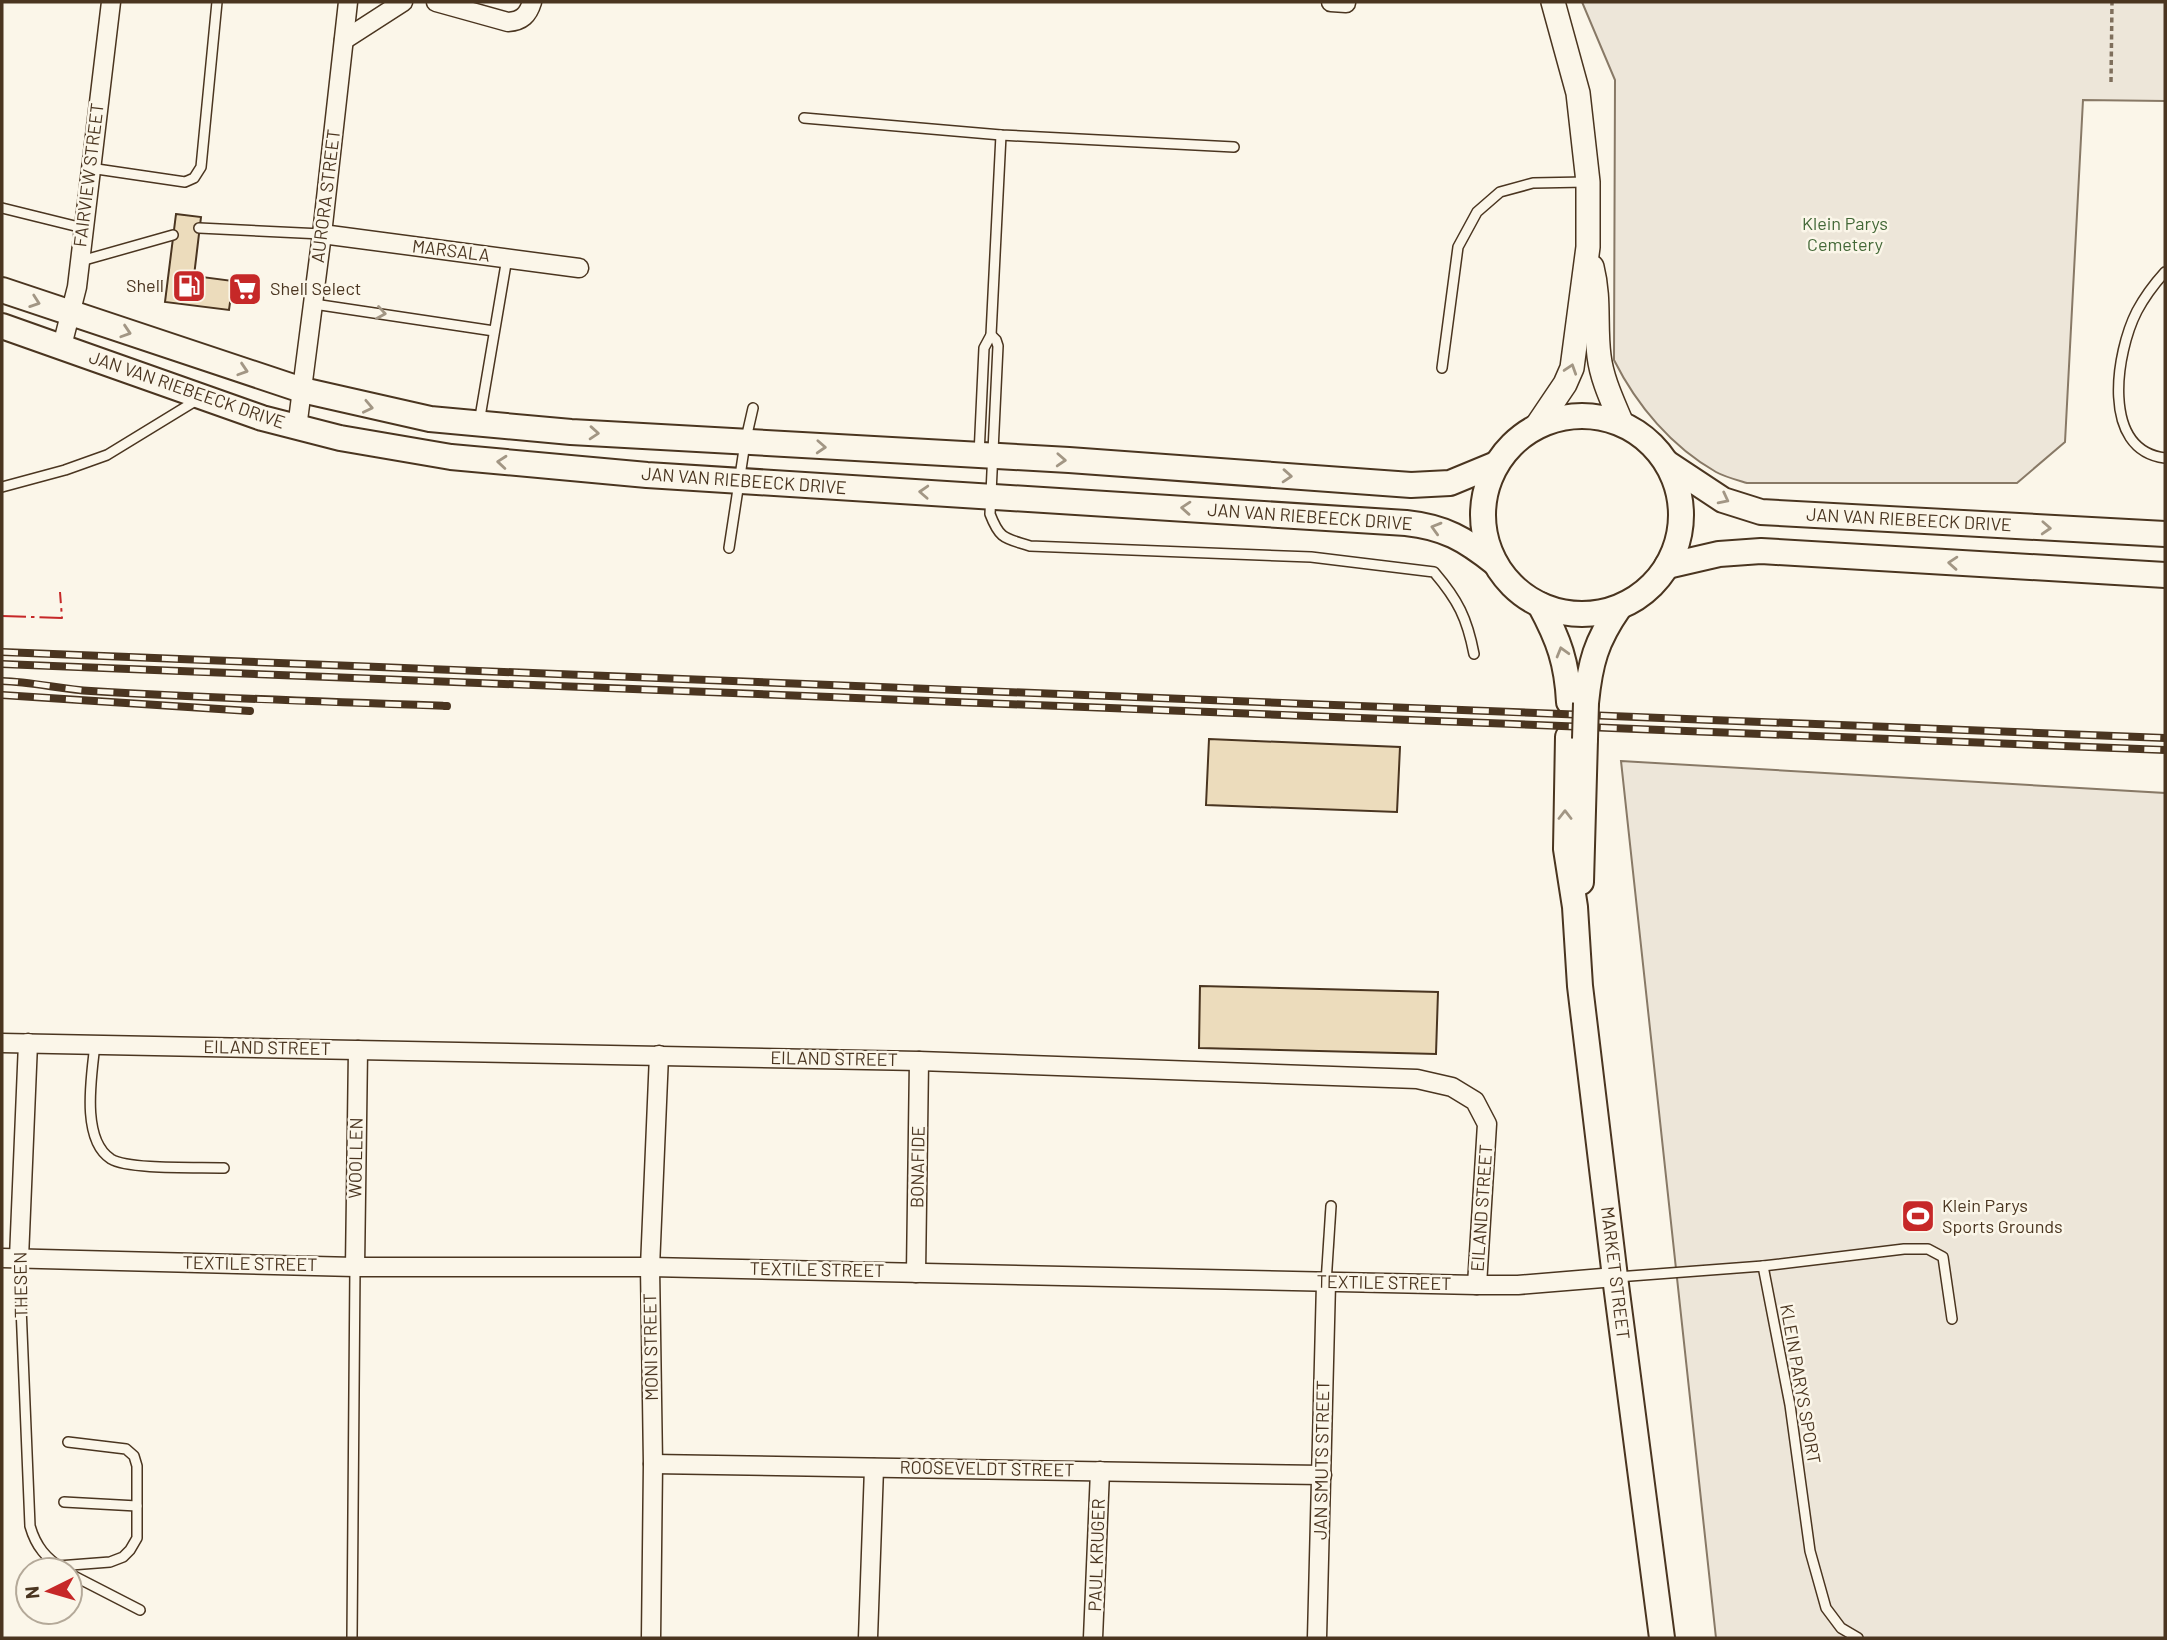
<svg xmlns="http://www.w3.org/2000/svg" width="2167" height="1640" font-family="Barlow,sans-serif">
<rect width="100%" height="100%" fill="#fbf6e9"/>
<g fill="#ede6d9" stroke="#887966" stroke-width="2">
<path d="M1582 2H2165V101L2083 100 2065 442 2017 483H1747C1737 480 1725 477 1716 472 1672 447 1637 406 1614 360L1615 80Z"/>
<polygon points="1621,761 2165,793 2165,1638 1716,1638"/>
</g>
<g fill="#ecdcbc" stroke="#4a3520" stroke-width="2">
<polygon points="176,214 201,217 194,276 233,281 229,310 165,302"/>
<polygon points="1209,739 1400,747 1397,812 1206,805"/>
<polygon points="1200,986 1438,992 1436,1054 1199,1048"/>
</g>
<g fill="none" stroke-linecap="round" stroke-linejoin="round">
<g stroke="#4a3520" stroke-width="12">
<g id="service">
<polyline points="804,118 1001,135 1234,147"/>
<polyline points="90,168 185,182 194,178 201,167 217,2"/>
<polyline points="2,208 83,228"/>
<polyline points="199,228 322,234"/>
<polyline points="81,261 173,235"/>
<path d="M2165 272C2155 283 2144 298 2137 311 2116 352 2100 450 2165 458"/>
<polyline points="314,304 494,331"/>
<path d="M991 335 996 340 998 346 990 514C1000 540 1005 538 1030 546L1311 557 1434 572C1458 600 1467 618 1474 654"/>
<polyline points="1442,368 1458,247 1477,212 1500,192 1533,183 1586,182"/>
<polyline points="479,423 507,258"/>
<polyline points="979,455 984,348 991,335 1001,135"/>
<polyline points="2,487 65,470 107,455 197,400"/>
<polyline points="729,548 745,443 753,408"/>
<path d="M95 1044C92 1074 80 1139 111 1159 129 1170 200 1167 224 1168"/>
<path d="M19 1258 30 1526C36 1547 46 1558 64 1570"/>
<polyline points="1763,1266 1904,1249 1928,1249 1943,1257 1952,1319"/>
<polyline points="1617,1277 1763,1266 1790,1405 1810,1551 1826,1608 1841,1628 1858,1638"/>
<polyline points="1326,1283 1331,1206"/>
<polyline points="64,1502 137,1506"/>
<polyline points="58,1566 110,1562 123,1557 130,1550 137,1538 137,1466 134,1456 126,1449 68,1442"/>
<polyline points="70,1574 140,1610"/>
<polyline points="352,1638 355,1267"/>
</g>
</g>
<g stroke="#4a3520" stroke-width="21">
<g id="minor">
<path d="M436 2 508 22C522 21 528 15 532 2"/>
<polyline points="1331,2 1346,3"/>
<polyline points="344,40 403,2"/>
<polyline points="322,234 579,268"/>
<polyline points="62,346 77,287 111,2"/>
<polyline points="297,428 322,234 348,2"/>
<polyline points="2,1043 919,1061 1417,1079 1452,1087 1475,1101 1487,1124 1477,1285"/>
<polyline points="2,1258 355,1267 650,1267 1477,1285 1518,1285 1615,1277"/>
<polyline points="19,1258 28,1043"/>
<polyline points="355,1267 358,1050"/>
<polyline points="916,1273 919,1061"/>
<polyline points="653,1464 1322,1475"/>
<polyline points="651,1638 653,1464 650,1267 659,1055"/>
<polyline points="868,1638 874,1468"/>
<polyline points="1093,1638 1100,1471"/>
<polyline points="1317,1638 1326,1283"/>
</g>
</g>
<g stroke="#4a3520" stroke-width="26">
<g id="tertiary">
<path d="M1592 267C1600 299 1595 325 1599 356 1602 380 1613 402 1622 424"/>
<polyline points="1536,427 1565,384 1572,368 1588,247 1588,182 1578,93 1553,2"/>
</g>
</g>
<g stroke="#4a3520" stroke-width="28">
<g id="secondary">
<polyline points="2,290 302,390 430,419 571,432 1069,460 1411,485 1450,483 1496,464"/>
<path d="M2 326 262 418 340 438 451 457 647 475 1406 523C1444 527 1465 539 1495 563"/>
<circle cx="1582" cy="515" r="99"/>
<polyline points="1667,463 1723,500 1761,512 2165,534"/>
<polyline points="1667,566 1719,554 1761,551 2165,575"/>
<path d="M1540 605C1559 640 1567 663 1569 702"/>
<path d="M1586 703C1590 663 1596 641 1619 608"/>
<polyline points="1568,737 1566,849 1575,907 1580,986 1615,1277 1662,1638"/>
<polyline points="1581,882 1585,739"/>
</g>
</g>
<polyline stroke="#7f6f5c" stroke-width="3.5" stroke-dasharray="5 3.5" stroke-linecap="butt" points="2111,82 2112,2"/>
<use href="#service" stroke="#fbf6e9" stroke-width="9"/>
<use href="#minor" stroke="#fbf6e9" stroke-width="18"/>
<use href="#tertiary" stroke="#fbf6e9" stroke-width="23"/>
<use href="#secondary" stroke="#fbf6e9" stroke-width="24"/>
<g stroke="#4a3520" stroke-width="8">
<g id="rail">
<polyline points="2,652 2165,738"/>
<polyline points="2,664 2165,750"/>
<path d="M2 681C32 682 61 689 91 691 210 698 329 702 447 706"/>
<polyline points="2,695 250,711"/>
</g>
</g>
<use href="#rail" stroke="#fbf6e9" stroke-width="5" stroke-dasharray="16" stroke-linecap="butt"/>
<g stroke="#4a3520" stroke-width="28" stroke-linecap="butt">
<polyline id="secondary-bridge" points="1585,739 1586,703"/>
</g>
<use href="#secondary-bridge" stroke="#fbf6e9" stroke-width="24"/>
<polyline stroke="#c62828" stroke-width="2" stroke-dasharray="24 5 3.5 5" stroke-linecap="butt" points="2,616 62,618 60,592"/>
</g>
<defs><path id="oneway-chevron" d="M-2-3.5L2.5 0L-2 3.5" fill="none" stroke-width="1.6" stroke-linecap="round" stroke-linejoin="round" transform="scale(1.75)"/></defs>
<g stroke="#a29684">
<use href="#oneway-chevron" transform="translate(35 302) rotate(19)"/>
<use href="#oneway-chevron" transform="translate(381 313) rotate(9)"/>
<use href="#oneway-chevron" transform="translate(126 332) rotate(18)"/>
<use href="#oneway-chevron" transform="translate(1571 369) rotate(-72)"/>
<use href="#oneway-chevron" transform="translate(243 370) rotate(18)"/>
<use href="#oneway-chevron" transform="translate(368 407) rotate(12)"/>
<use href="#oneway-chevron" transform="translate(594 433) rotate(4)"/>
<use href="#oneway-chevron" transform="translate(821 447) rotate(3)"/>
<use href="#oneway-chevron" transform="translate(1061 460) rotate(3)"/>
<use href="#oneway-chevron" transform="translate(502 462) rotate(-175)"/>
<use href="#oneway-chevron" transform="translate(1287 476) rotate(4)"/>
<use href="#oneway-chevron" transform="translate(924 492) rotate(-177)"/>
<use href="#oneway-chevron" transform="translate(1724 499) rotate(27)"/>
<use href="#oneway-chevron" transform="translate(1186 508) rotate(-176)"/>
<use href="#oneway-chevron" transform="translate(1436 528) rotate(-164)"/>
<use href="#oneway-chevron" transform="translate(2046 528) rotate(3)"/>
<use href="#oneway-chevron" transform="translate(1953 563) rotate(-176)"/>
<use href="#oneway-chevron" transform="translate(1562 652) rotate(-106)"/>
<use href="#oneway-chevron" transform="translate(1565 815) rotate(-90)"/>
</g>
<defs>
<g id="fuel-square" transform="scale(1.75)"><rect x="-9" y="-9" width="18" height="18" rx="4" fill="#c62828" stroke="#fbf6e9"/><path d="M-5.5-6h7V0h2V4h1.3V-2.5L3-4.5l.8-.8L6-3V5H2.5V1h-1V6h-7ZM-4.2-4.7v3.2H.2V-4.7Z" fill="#fff"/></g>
<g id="supermarket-square" transform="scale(1.75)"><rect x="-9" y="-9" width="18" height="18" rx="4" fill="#c62828" stroke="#fbf6e9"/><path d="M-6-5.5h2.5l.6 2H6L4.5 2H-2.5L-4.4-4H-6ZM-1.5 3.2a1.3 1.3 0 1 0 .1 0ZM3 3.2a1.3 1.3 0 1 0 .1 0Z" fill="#fff"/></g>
<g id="stadium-square" transform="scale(1.75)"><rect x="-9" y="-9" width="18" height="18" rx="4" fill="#c62828" stroke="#fbf6e9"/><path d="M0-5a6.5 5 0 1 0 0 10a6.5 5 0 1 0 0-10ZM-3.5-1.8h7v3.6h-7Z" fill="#fff"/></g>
</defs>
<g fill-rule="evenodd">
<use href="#fuel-square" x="189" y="286"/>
<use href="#supermarket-square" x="245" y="289"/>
<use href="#stadium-square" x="1918" y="1216"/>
</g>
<g text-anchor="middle" stroke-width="5" stroke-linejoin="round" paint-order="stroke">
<g font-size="18" fill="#4a3520" stroke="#fbf6e9">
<text transform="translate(89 175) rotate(-83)" y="6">FAIRVIEW STREET</text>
<text transform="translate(326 196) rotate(-83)" y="6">AURORA STREET</text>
<text transform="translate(451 251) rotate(7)" y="6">MARSALA</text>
<text transform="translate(187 390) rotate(19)" y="6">JAN VAN RIEBEECK DRIVE</text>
<text transform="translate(744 481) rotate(4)" y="6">JAN VAN RIEBEECK DRIVE</text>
<text transform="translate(1310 517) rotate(4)" y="6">JAN VAN RIEBEECK DRIVE</text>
<text transform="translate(1909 520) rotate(3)" y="6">JAN VAN RIEBEECK DRIVE</text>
<text transform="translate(267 1048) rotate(1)" y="6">EILAND STREET</text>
<text transform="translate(834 1059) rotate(1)" y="6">EILAND STREET</text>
<text transform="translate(356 1158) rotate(-89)" y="6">WOOLLEN</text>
<text transform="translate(918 1167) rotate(-89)" y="6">BONAFIDE</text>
<text transform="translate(1482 1208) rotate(-86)" y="6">EILAND STREET</text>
<text transform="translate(250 1264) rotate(1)" y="6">TEXTILE STREET</text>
<text transform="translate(817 1270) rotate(1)" y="6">TEXTILE STREET</text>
<text transform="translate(1615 1273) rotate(83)" y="6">MARKET STREET</text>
<text transform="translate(1384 1283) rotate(1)" y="6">TEXTILE STREET</text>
<text transform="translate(21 1285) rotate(-91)" y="6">THESEN</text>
<text transform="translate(651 1347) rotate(-91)" y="6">MONI STREET</text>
<text transform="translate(1800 1384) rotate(80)" y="6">KLEIN PARYS SPORT</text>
<text transform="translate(1322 1460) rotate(-89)" y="6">JAN SMUTS STREET</text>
<text transform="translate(987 1469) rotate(1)" y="6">ROOSEVELDT STREET</text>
<text transform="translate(1097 1555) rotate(-88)" y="6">PAUL KRUGER</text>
</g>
<g font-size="18" fill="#436837" stroke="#fbf6e9">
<text x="1845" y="230">Klein Parys<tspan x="1845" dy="21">Cemetery</tspan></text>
</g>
<g font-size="18" fill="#4a3520" stroke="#fbf6e9" text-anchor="start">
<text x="164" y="292" text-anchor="end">Shell</text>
<text x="270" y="295">Shell Select</text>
<text x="1942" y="1212">Klein Parys<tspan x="1942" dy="21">Sports Grounds</tspan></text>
</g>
</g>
<rect width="2167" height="1640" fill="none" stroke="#4a3520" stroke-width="7"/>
<g transform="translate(49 1591) rotate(265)"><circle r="33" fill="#fbf6e9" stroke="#b4a999" stroke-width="2"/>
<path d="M0-5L12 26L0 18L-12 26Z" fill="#c62828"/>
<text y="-10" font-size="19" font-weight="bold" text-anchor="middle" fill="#4a3520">N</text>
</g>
</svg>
